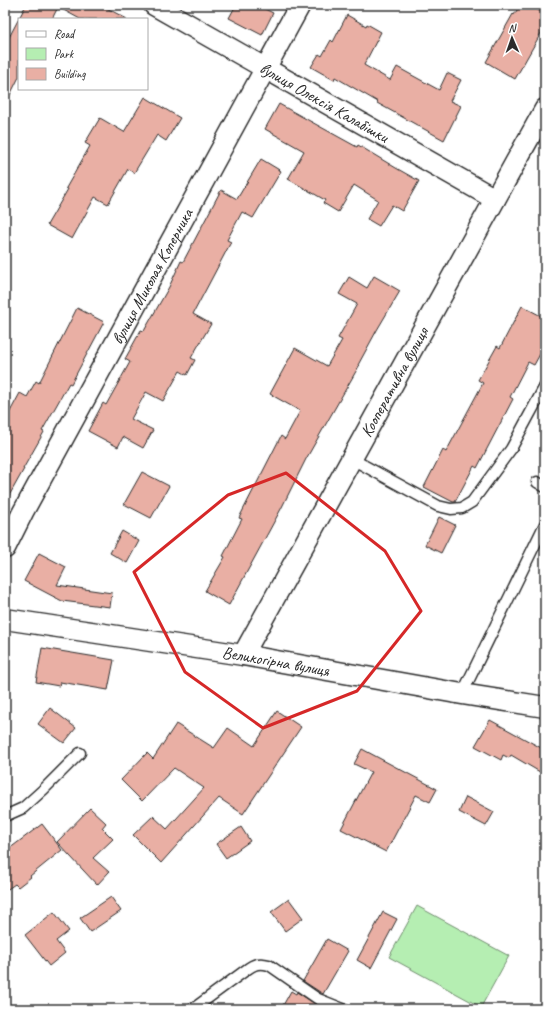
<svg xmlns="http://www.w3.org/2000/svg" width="550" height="1014" font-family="Caveat,sans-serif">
<rect width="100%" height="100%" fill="#fff"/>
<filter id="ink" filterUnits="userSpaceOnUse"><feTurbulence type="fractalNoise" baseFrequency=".025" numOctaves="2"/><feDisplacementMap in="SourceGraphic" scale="8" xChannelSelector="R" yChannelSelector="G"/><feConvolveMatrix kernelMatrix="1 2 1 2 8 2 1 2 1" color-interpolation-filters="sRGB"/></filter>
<g filter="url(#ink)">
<polygon fill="#b5eeb2" stroke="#708c6e" points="417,906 509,956 481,1007 389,957"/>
<g fill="#e9afa4" stroke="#2b2b2b">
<polygon points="26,5 101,5 127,19 80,19 58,7 52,19 19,19 19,77 5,105 5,45"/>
<polygon points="236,5 257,5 273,13 262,35 229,18"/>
<polygon points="520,5 529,5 545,14 545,26 515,79 486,62 513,14 514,15"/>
<polygon points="347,15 366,26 367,24 381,32 364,65 390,80 397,67 439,90 447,73 461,80 450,101 461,106 444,140 377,103 378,102 335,77 334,80 311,67 319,54 322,56 331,40 333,42"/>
<polygon points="145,97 180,118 166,141 157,135 134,173 128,169 108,204 95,197 72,239 47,225 68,189 66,188 90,146 85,143 100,118 124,132"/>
<polygon points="279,104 357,147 358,145 396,168 419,181 402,211 392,205 379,226 367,219 378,200 354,185 338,212 323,203 325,200 288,179 304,151 265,129"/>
<polygon points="261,159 281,171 253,218 242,212 227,240 231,242 193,314 211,324 191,358 195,360 187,375 180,371 163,401 146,392 131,419 153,430 143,448 123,437 118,447 88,431 103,403 106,405 130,362 125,359 141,330 144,331 169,287 181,261 183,262 221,190 237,199"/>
<polygon points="374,276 400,291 377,330 358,365 359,366 306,459 281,509 229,605 205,591 225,557 223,556 242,519 239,518 281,436 285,439 300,411 270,394 295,348 327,366 342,340 338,338 357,304 339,294 349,277 367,288"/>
<polygon points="522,306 545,318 545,345 534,365 528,362 510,397 513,399 477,468 474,466 455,502 453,502 424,487 443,450 446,452 483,383 478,380 497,346 500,348"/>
<polygon points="77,308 104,322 71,384 69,383 42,431 44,432 23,469 24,469 5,503 5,421 20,393 27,397 36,381 39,383"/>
<polygon points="142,472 169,486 151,518 124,504"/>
<polygon points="439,517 455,525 441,553 425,545"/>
<polygon points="122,531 139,541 127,563 110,553"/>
<polygon points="39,553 66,567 57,585 112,593 110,607 62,601 24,581"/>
<polygon points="42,648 114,660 108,690 60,682 59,686 36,682"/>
<polygon points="50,708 76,728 64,743 38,724"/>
<polygon points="277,711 301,727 243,814 219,798 161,863 133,835 153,816 167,829 204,788 174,768 142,801 121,780 147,753 153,759 176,724 214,748 228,728 254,746"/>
<polygon points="490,720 545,750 545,775 511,755 509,758 503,755 501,760 475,746"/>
<polygon points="362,749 437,789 430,802 416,795 386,852 341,829 371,772 354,764"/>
<polygon points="466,797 494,812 486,826 459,812"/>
<polygon points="90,808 106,823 102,828 113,839 93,858 109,872 97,885 57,842"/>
<polygon points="42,824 62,850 30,876 31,877 18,887 15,884 5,891 5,852"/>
<polygon points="241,827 250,841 226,858 216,844"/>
<polygon points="111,897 121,911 90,932 80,918"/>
<polygon points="289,899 303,918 285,931 271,912"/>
<polygon points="54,912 69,931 56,941 65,953 49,966 25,935"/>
<polygon points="383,912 397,919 371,968 357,960"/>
<polygon points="327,939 348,951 323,994 303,981"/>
<polygon points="291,991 296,994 297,992 323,1009 281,1009"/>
</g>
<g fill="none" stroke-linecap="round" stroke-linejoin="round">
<g stroke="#2b2b2b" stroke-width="13">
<g id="lane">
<polyline points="352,459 438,506 451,509 462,508 472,502 511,449 545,386"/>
<polyline points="537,482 545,487"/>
<polyline points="462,694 545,524"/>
<polyline points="5,816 23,808 44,789 80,753"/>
<path d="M193 1009 246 970C254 964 259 962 269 965L318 999 343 1009"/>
</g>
</g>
<g stroke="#2b2b2b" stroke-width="23">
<g id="street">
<path id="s1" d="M154 5 495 199"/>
<path id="s2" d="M5 548 23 512 300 5"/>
<path id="s3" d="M5 619 243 655 462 694 545 707"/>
<path id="s4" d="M243 655 545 109"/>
</g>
</g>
<use href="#lane" stroke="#fff" stroke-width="10"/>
<use href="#street" stroke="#fff" stroke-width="20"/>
</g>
</g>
<path fill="none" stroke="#d62828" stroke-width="3" stroke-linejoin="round" d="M286 473 385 551 421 611 357 691 263 728 185 672 134 572 228 495Z"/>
<g text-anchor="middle" stroke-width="4" stroke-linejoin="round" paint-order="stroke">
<g font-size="17" fill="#2b2b2b" stroke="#fff">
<text dy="6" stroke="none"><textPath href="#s1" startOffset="196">вулиця Олексія Калабішки</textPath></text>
<text dy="6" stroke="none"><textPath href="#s2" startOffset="309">вулиця Миколая Коперника</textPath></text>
<text dy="6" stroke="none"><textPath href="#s4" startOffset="312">Кооперативна вулиця</textPath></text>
<text dy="6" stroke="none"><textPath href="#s3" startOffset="274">Великогірна вулиця</textPath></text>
</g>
</g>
<rect width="550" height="1014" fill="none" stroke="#fff" stroke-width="20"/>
<rect x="10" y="10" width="530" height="994" fill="none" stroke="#2b2b2b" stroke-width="1.5" filter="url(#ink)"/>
<rect x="18" y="18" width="130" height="72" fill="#ffffff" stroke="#aaaaaa"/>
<rect x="26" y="31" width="20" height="6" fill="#ffffff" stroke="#aaaaaa"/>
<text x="54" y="38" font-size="12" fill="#2b2b2b">Road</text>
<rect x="26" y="48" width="20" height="12" fill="#b5eeb2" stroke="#aaaaaa"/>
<text x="54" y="58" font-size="12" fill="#2b2b2b">Park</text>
<rect x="26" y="68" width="20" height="12" fill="#e9afa4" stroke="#aaaaaa"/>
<text x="54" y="78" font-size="12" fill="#2b2b2b">Building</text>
<g transform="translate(512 38) rotate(358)" stroke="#ffffff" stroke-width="3" paint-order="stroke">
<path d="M0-3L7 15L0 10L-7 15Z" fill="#2b2b2b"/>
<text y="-6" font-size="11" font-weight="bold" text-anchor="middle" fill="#2b2b2b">N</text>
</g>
</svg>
